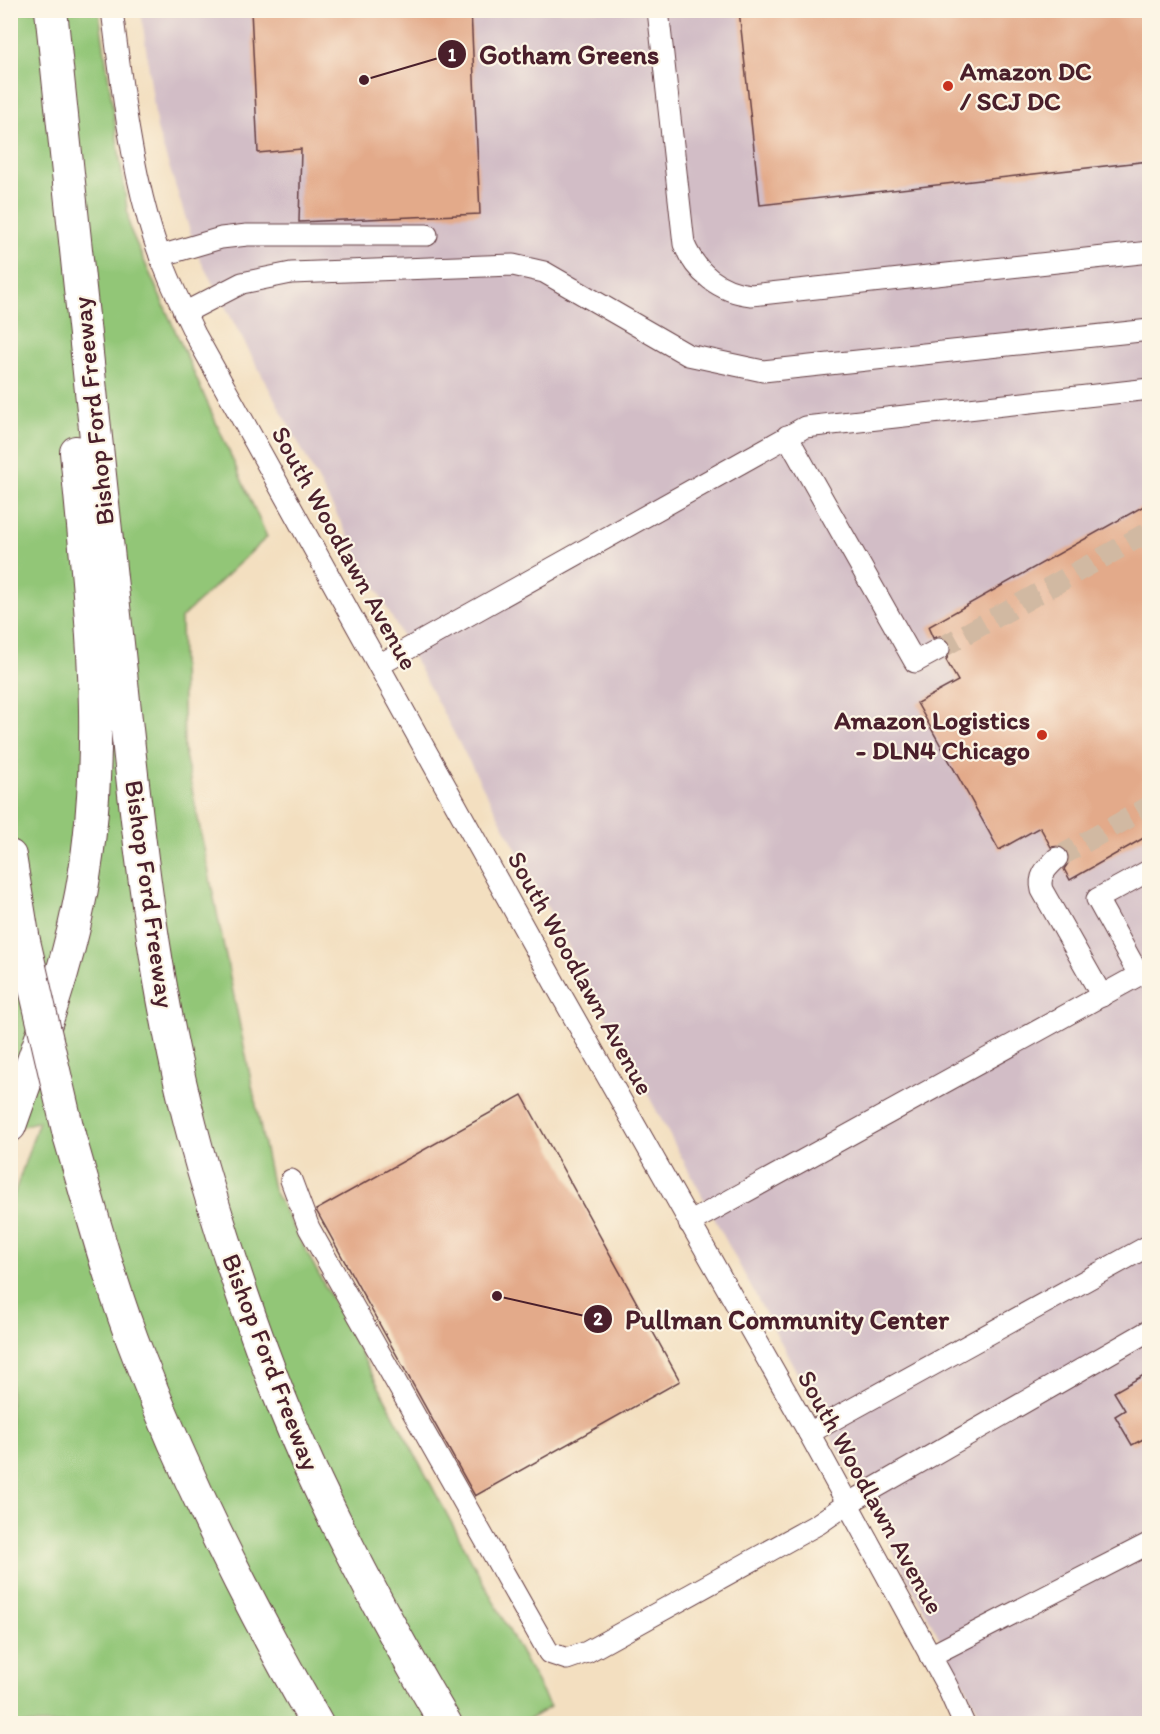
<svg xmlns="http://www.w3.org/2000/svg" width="1160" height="1734" font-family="Itim,sans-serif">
<rect width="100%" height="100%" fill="#fcf5e5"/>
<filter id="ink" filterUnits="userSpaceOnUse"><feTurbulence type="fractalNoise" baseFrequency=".0167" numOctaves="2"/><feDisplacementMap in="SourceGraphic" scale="12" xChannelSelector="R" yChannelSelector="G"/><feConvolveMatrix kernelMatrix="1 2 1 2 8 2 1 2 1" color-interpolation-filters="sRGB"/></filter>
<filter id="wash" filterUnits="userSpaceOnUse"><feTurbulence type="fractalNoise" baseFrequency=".008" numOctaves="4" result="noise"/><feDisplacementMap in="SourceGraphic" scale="24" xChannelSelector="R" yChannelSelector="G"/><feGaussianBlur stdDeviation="1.35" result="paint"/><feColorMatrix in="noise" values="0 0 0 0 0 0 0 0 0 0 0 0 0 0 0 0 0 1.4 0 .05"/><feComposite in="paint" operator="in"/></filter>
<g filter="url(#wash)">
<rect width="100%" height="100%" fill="#f3dfc0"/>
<polygon fill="#d2bdc6" points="141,11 1149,11 1149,1723 985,1723 198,256 157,129"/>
<polygon fill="#92c677" stroke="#6e7251" stroke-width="1.5" points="11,11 99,11 130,229 267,537 181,618 184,750 273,1189 550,1707 521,1724 11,1724 10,1206 39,1121 11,1130"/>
<g id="blocks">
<g fill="#e3aa8a">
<polygon points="251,10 471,10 480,214 299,222 301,149 258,153"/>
<polygon points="739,10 1149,10 1149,161 760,205"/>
<polygon points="1149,503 1149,835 1070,880 1064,869 1069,862 1069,854 1061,846 1051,847 1040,827 999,850 917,703 958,681 946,660 952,650 950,642 940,636 933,638 928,627"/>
<polygon points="522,1095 680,1381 475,1496 316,1210"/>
<polygon points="1149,1372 1149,1436 1132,1445 1115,1416 1125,1410 1114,1392"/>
</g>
</g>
</g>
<g filter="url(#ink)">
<use href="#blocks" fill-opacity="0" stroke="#633c41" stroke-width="1.5"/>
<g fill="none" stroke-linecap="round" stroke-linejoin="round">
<g stroke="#d1b9a2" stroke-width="21" stroke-dasharray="21 10" stroke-linecap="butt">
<polyline points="939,649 1150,531"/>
<polyline points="1057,858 1150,806"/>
</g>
<g stroke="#633c41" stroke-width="23">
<g id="minor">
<path d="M112 10C121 80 129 151 148 219 159 259 177 297 195 334L555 984 809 1433 947 1686 964 1724"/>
<path d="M658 10 684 244C696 273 720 292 751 295L1150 252"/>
<polyline points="160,256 221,238 247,235 427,235"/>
<polyline points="184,313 242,283 291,273 513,265 544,272 688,355 763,371 1150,330"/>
<polyline points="787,436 915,662 939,649"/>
<polyline points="379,665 805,427 1150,389"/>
<path d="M1057 858C1047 868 1038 875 1042 890L1102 996"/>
<polyline points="291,1180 309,1228 549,1653 567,1659 587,1652 818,1524 847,1504 1150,1330"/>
<polyline points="689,1223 1139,975 1097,899 1150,870"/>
<polyline points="809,1433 1150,1245"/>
<polyline points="930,1656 1150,1543"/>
</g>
</g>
<g stroke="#633c41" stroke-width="34">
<g id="highway">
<path d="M51 10C71 209 93 407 114 606 135 800 150 998 208 1187 236 1280 268 1375 308 1464 349 1553 396 1639 446 1724"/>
<polyline points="10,856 24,941"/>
<path d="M10 1126C35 1054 63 983 78 909 110 759 90 603 76 452"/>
<path d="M69 1135C91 1210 111 1287 140 1360 189 1486 250 1607 317 1724"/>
</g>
</g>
<use href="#minor" stroke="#fff" stroke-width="21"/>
<use href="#highway" stroke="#fff" stroke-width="32"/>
<g stroke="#633c41" stroke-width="34" stroke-linecap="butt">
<polyline id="highway-bridge" points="24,941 69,1135"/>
</g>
<use href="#highway-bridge" stroke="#fff" stroke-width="32"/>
</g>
</g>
<g fill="#c8321e" stroke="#fcf5e5" stroke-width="2">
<circle cx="948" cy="86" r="6"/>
<circle cx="1042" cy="735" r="6"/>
</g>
<g text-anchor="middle" stroke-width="4.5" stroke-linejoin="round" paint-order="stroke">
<g font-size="26" font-weight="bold" fill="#4a1f2b" stroke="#fcf5e5" text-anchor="start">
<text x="960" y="80">Amazon DC<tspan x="960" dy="30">/ SCJ DC</tspan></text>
<text x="1030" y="729" text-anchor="end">Amazon Logistics<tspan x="1030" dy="30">- DLN4 Chicago</tspan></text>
</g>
<g font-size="26" fill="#4a1f2b" stroke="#fcf5e5">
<text transform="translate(93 411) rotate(-96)" y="9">Bishop Ford Freeway</text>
<text transform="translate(345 548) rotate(61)" y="9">South Woodlawn Avenue</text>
<text transform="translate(150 894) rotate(82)" y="9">Bishop Ford Freeway</text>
<text transform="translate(581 973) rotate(61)" y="9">South Woodlawn Avenue</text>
<text transform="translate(271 1362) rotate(69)" y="9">Bishop Ford Freeway</text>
<text transform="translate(871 1492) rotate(61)" y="9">South Woodlawn Avenue</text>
</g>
</g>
<path fill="none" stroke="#4a1f2b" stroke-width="2" d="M364 80L452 54M497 1296L598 1319"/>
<g fill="#4a1f2b" stroke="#fcf5e5" stroke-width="2">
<circle cx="364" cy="80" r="6"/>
<circle cx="497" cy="1296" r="6"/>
<circle cx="452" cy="54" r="15"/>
<circle cx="598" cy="1319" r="15"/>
</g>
<g font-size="18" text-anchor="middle" font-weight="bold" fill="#fff">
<text x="452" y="61">1</text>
<text x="598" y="1325">2</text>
</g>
<g font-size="27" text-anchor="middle" font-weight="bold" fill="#4a1f2b" stroke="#fcf5e5" stroke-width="4.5" stroke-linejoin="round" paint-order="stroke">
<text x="569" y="64">Gotham Greens</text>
<text x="787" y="1329">Pullman Community Center</text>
</g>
<rect width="1160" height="1734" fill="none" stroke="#fcf5e5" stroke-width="36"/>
</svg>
